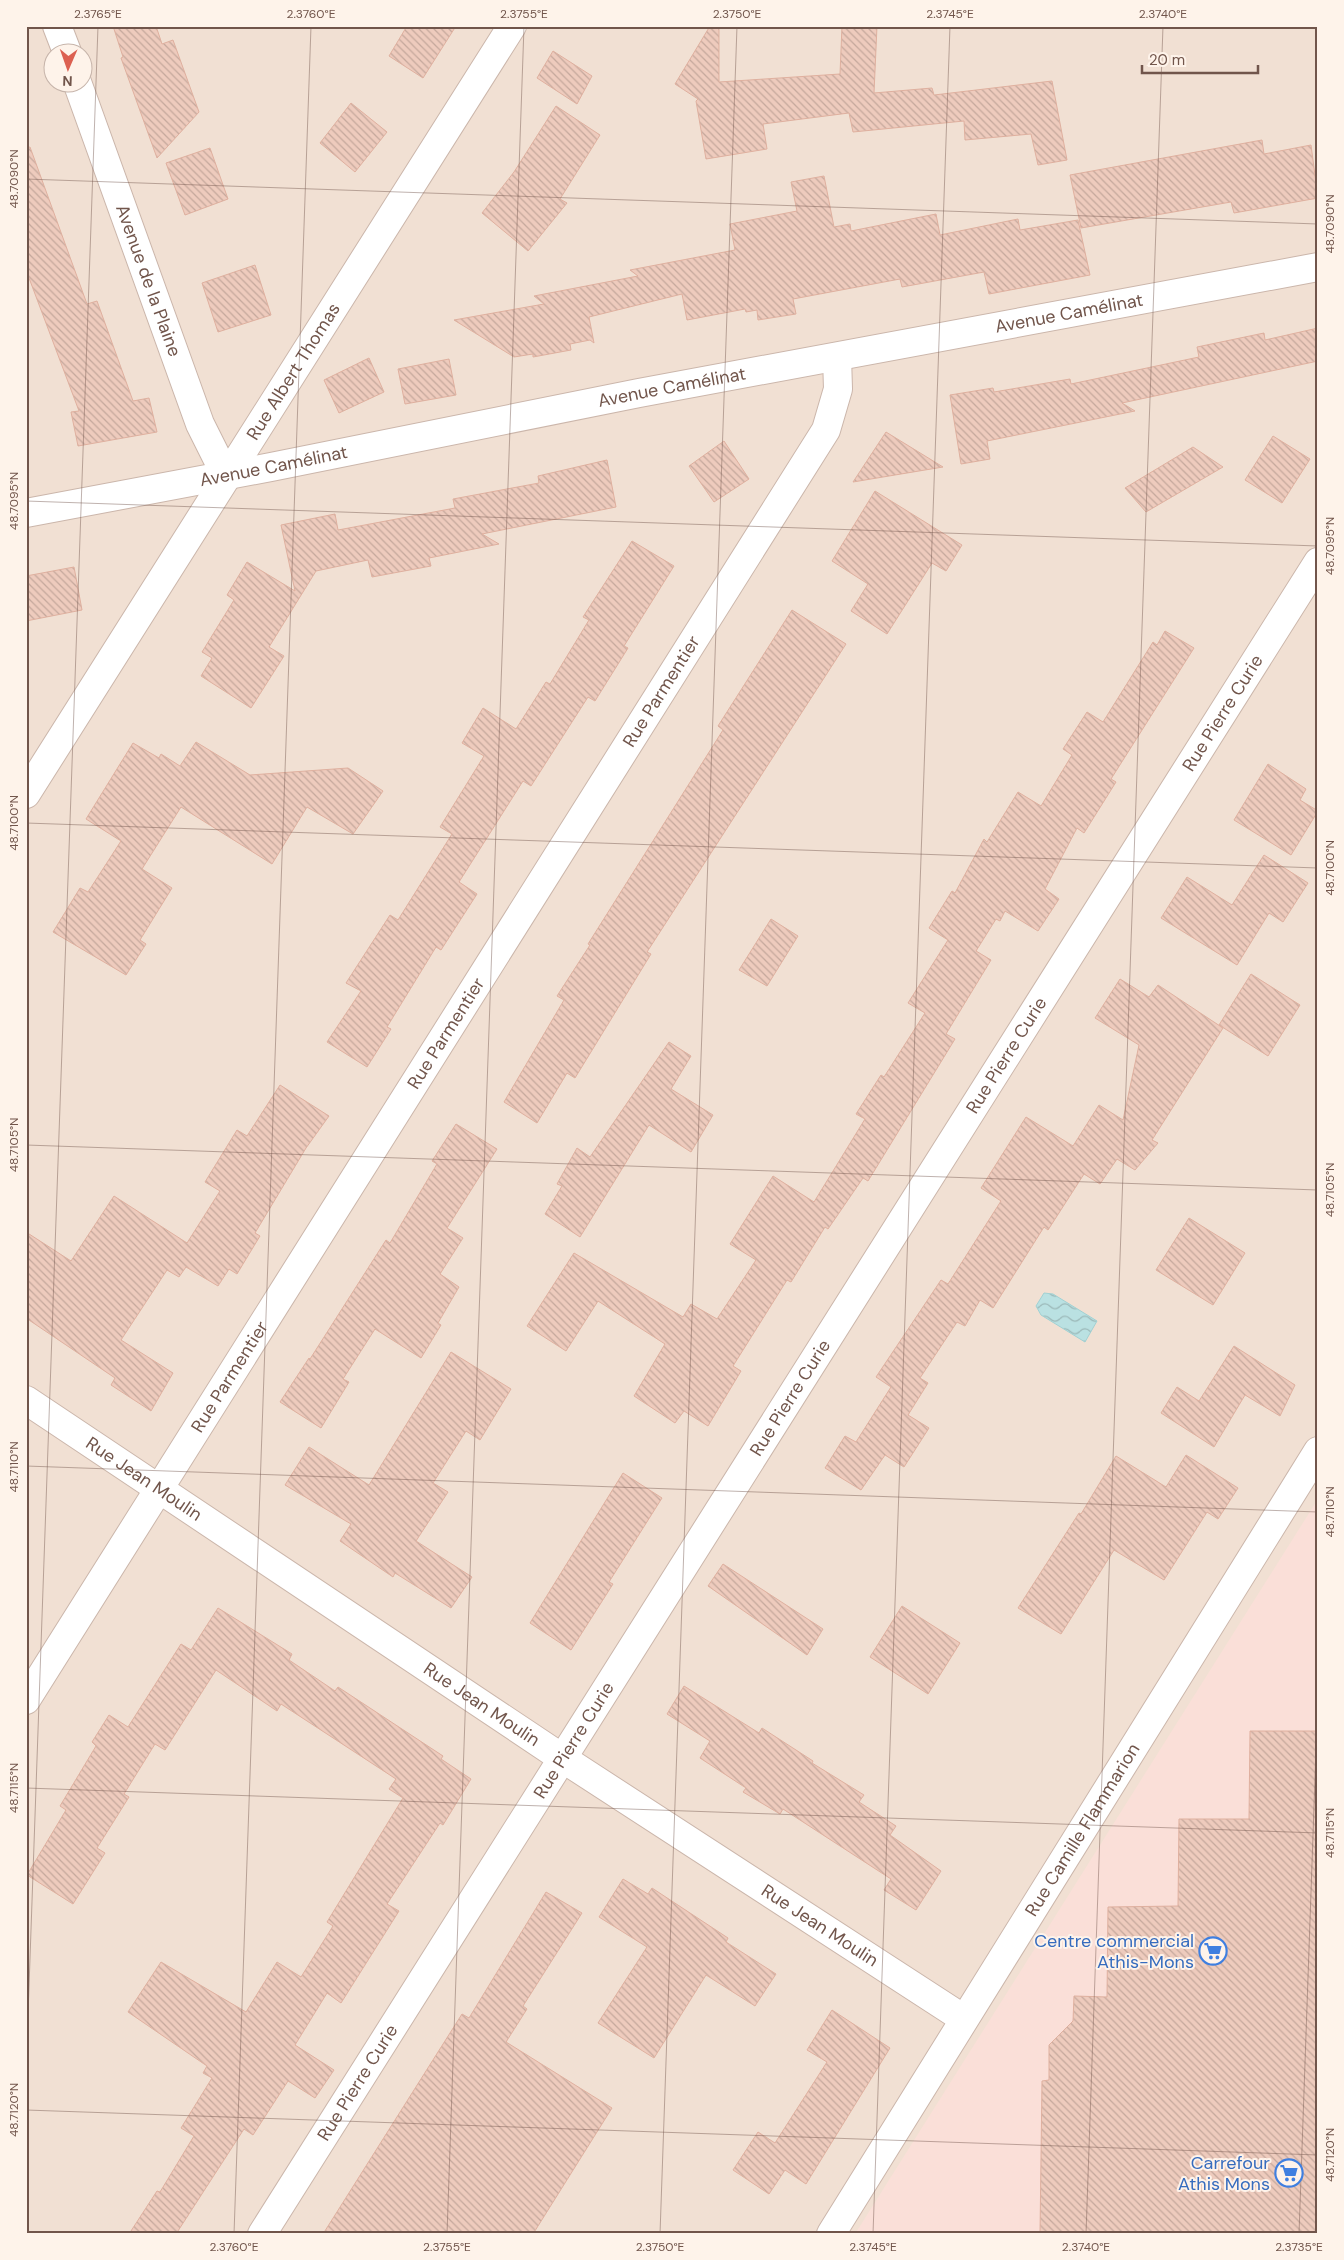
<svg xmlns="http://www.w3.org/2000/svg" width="1344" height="2260" font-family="'DM Sans',sans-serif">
<defs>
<pattern id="water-waves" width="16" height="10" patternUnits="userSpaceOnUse" patternTransform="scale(1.25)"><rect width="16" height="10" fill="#bae1e2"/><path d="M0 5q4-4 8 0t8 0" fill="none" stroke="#9cb9b9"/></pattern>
<pattern id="building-back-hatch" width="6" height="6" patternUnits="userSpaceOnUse" patternTransform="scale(1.25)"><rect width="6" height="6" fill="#eecbbd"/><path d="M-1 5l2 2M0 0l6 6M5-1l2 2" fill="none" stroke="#c5a89c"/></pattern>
</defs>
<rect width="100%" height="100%" fill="#faefe4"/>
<path fill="#f1e0d3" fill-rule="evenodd" d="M26 26H1318V2234H26ZM52 52H82V82H52Z"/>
<polygon fill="#fadfd8" points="1318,1499 1318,2234 855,2234"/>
<polygon fill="url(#water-waves)" stroke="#a1d1d3" points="1044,1293 1053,1294 1097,1321 1085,1342 1041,1315 1036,1306"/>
<g fill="url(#building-back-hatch)" stroke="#dfb09f">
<polygon points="113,26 156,26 162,44 173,40 199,112 157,158 121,58 123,57"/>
<polygon points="407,26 456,26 423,78 389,56"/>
<polygon points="710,26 719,26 719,82 840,74 842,26 877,26 874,93 932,88 934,95 1052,81 1067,160 1038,165 1031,134 965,140 964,121 853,132 849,113 763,124 767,149 706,159 696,101 698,99 675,84"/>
<polygon points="553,51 592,76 577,104 537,78"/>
<polygon points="351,103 387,132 355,172 320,143"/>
<polygon points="556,106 600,135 560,199 567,203 528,251 482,213 514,172"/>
<polygon points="1262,140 1264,154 1311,145 1318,198 1234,213 1231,202 1081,228 1070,175"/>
<polygon points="30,147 87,304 97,301 133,401 149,398 157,432 78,446 71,412 79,411 26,270 26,148"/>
<polygon points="210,148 228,199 185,215 166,163"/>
<polygon points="824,176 834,227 850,224 851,231 936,214 940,235 1018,219 1020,230 1078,220 1090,275 989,294 984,272 902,287 900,279 793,299 796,314 758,320 757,310 746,312 745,309 687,320 682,294 589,317 594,343 590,340 570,344 571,350 533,357 533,354 514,357 454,320 544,304 534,296 638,276 630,270 735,250 730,224 797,211 791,182"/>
<polygon points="255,265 271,315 218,332 202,283"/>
<polygon points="1318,328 1318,361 1122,403 1135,411 987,441 990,459 961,464 950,395 993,388 994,392 1070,379 1071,384 1199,357 1197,347 1264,333 1265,340"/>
<polygon points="369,358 384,392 339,413 324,380"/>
<polygon points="449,359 456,395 405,404 398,369"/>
<polygon points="886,432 943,467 853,482"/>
<polygon points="1273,436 1310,459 1282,503 1245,480"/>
<polygon points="724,441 749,479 714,502 689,466"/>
<polygon points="1193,447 1223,467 1146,512 1125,488"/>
<polygon points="607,460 616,507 482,534 499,544 429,558 431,566 372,577 368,560 316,571 269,647 284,656 251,708 201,676 212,658 202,652 234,600 227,595 247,562 295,591 281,525 335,514 338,530 455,508 453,499 539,483 538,476"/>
<polygon points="875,491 962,545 946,571 932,563 887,634 851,611 868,584 832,561"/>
<polygon points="632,541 674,566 624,646 628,648 595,701 588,697 531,786 523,781 459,882 477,894 441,950 436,947 387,1027 391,1029 367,1067 327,1042 361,991 346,983 390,915 398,920 452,834 440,827 484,756 462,743 483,708 516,729 546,682 550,684 589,620 583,617"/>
<polygon points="74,567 82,610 26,621 26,576"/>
<polygon points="792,610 846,644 647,952 651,954 575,1078 567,1073 537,1123 504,1102 564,1000 557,996 590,945 588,944 723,730 718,726"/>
<polygon points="1165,631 1194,648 1111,779 1116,782 1084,833 1077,828 1045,889 1059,899 1038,931 1005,911 1000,921 996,919 976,951 991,960 946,1034 955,1039 868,1181 863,1178 828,1229 825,1227 791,1282 787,1280 733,1366 741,1371 708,1426 684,1411 675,1423 634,1396 665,1344 598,1301 566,1351 527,1326 574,1253 683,1317 691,1304 717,1319 756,1260 730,1244 773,1176 814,1202 865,1119 856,1114 881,1075 884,1077 925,1013 908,1003 948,940 929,928 952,891 955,893 984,839 987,842 1018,792 1041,806 1072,755 1063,749 1087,712 1103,722 1153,642 1157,645"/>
<polygon points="196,742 250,775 348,768 383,791 353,834 307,807 272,864 181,807 142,869 172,888 140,940 146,944 126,975 53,932 80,888 88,892 121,841 86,819 133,743 159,758 161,754 180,766"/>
<polygon points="1268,764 1306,789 1300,800 1318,811 1291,855 1234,820"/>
<polygon points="1264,855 1308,883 1283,922 1269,913 1237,965 1161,918 1187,877 1232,905"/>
<polygon points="771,919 798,936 767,986 739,970"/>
<polygon points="1251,974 1300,1005 1268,1056 1219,1025"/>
<polygon points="1120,979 1149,997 1158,985 1223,1028 1152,1140 1158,1143 1135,1170 1117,1159 1100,1184 1084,1174 1048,1230 1044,1227 993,1308 980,1300 965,1326 957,1322 920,1378 928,1383 908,1415 929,1428 904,1467 885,1455 861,1490 825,1468 845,1436 856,1442 891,1387 876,1377 941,1280 948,1284 1001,1201 981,1188 1026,1117 1073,1146 1099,1105 1123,1120 1139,1045 1095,1018"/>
<polygon points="669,1042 691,1056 671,1089 713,1115 691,1152 649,1125 580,1237 545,1214 562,1186 557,1184 577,1148 590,1157"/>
<polygon points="280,1085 329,1116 306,1148 255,1233 260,1236 237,1274 229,1269 218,1286 186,1267 179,1277 167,1270 121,1340 173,1373 151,1411 111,1385 115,1378 26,1318 26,1232 71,1261 114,1196 187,1243 220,1191 205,1182 237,1130 247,1136"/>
<polygon points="456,1124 497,1149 447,1228 463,1238 440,1274 459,1287 438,1323 441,1325 421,1358 375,1329 343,1379 349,1382 321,1428 280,1402 309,1358 310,1359 386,1240 390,1243 437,1164 432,1161"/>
<polygon points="1189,1218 1245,1253 1213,1305 1156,1270"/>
<polygon points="1234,1346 1295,1385 1280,1416 1245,1395 1214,1447 1161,1413 1177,1387 1199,1401"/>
<polygon points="451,1352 511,1389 480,1440 466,1431 433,1483 448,1492 416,1541 472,1577 451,1608 395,1573 393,1577 340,1541 351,1524 285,1485 309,1447 369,1485"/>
<polygon points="1186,1455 1238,1488 1218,1519 1207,1512 1164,1580 1114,1550 1061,1634 1018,1608 1079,1513 1081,1514 1116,1456 1166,1487"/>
<polygon points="623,1473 662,1498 609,1582 613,1584 571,1650 530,1623"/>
<polygon points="723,1564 823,1629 807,1655 708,1586"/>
<polygon points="902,1606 960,1643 928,1694 870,1657"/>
<polygon points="218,1608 292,1654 289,1660 335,1691 338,1687 443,1756 441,1759 471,1779 443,1825 440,1823 387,1904 399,1911 341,2003 327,1993 295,2045 334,2070 315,2098 288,2081 253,2135 244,2129 176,2234 129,2234 157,2191 160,2192 194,2136 181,2128 212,2078 203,2073 207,2066 128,2012 161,1962 246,2012 277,1962 301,1977 333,1926 327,1922 403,1798 389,1789 396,1779 281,1704 277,1711 216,1670 165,1750 155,1744 124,1794 129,1797 97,1848 105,1853 73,1904 27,1875 66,1810 60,1806 96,1746 92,1742 109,1715 128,1727 181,1644 191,1650"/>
<polygon points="684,1686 759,1733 762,1728 813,1761 812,1763 864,1795 859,1802 896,1826 890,1835 941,1871 916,1910 884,1890 891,1879 783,1809 780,1814 743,1792 746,1788 700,1758 710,1741 667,1714"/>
<polygon points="1250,1731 1318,1731 1318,2234 1040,2234 1042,2081 1049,2080 1049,2045 1073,2021 1074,1996 1107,1997 1108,1907 1178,1906 1179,1819 1249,1819"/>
<polygon points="623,1879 648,1894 652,1888 728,1938 726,1942 776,1974 755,2006 706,1975 654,2058 598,2023 647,1947 599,1917"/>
<polygon points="546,1892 582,1913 523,2006 527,2009 506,2042 612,2108 533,2234 323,2234 462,2014 469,2018"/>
<polygon points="832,2010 890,2048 806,2184 785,2170 769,2194 733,2170 758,2132 775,2143 827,2062 807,2050"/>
</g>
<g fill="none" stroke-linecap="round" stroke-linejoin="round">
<g stroke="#cbb6ab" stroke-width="30">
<g id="street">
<polyline points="57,26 67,52"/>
<path id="s1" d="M77 82 200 424 226 476"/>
<path id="s2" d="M26 513 271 467 639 393 1318 267"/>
<path id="s3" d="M26 794 512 26"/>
<path id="s4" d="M26 1400 562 1758 964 2019"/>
<path id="s5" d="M26 1700 826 430 838 389 837 357"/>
<path id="s6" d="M262 2234 1318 562"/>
<path id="s7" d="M831 2234 1318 1451"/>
</g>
</g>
<use href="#street" stroke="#fff" stroke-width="28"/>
</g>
<path fill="none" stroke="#71554b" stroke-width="1" stroke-opacity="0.45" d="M26 179 1318 224M26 501 1318 546M26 823 1318 868M26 1145 1318 1190M26 1466 1318 1512M26 1788 1318 1833M26 2072 98 26M26 2110 1318 2155M234 2234 311 26M447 2234 524 26M660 2234 737 26M873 2234 950 26M1086 2234 1163 26M1299 2234 1318 1693"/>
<defs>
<g id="supermarket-ring" transform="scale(1.4375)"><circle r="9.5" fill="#fef3ea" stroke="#3f7fe0" stroke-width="1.5"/><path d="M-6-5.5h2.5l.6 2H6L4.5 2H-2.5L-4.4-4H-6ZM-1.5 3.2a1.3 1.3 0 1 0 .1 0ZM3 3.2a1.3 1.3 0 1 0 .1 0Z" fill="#3f7fe0"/></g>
</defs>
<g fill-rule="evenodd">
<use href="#supermarket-ring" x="1213" y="1951"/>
<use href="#supermarket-ring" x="1289" y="2173"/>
</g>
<g text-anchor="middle" stroke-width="4" stroke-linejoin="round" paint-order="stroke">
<g font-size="18" fill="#71554b" stroke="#fef3ea">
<text dy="6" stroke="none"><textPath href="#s1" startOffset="211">Avenue de la Plaine</textPath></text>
<text dy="6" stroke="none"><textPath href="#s2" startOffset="1062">Avenue Camélinat</textPath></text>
<text dy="6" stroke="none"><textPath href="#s3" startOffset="500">Rue Albert Thomas</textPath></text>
<text dy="6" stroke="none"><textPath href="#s2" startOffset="658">Avenue Camélinat</textPath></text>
<text dy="6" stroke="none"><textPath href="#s2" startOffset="252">Avenue Camélinat</textPath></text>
<text dy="6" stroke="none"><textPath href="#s5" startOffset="1192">Rue Parmentier</textPath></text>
<text dy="6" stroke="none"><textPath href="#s6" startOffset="1799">Rue Pierre Curie</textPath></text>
<text dy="6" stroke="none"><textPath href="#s5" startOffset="788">Rue Parmentier</textPath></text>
<text dy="6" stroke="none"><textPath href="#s6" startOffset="1394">Rue Pierre Curie</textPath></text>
<text dy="6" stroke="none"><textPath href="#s5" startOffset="382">Rue Parmentier</textPath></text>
<text dy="6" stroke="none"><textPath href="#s6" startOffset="989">Rue Pierre Curie</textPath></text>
<text dy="6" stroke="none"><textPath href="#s4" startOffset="142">Rue Jean Moulin</textPath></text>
<text dy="6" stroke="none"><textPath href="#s4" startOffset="548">Rue Jean Moulin</textPath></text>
<text dy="6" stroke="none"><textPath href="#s6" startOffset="584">Rue Pierre Curie</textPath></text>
<text dy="6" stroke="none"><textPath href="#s7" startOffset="476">Rue Camille Flammarion</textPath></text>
<text dy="6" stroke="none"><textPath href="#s4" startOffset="952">Rue Jean Moulin</textPath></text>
<text dy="6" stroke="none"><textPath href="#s6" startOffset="179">Rue Pierre Curie</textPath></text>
</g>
<g font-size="18" fill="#366cbe" stroke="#fef3ea" text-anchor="end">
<text x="1194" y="1947">Centre commercial<tspan x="1194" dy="21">Athis-Mons</tspan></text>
<text x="1270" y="2169">Carrefour<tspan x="1270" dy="21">Athis Mons</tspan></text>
</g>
</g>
<rect width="1344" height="2260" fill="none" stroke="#fef3ea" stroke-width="55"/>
<g transform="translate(68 68) rotate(182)"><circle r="24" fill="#fef3ea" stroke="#c6b4aa"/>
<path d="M0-4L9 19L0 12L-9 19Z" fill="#dc6051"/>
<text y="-8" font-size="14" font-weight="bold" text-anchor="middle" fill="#71554b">N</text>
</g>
<path d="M1142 65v8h116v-8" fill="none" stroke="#71554b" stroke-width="2.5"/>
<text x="1149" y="65" font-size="15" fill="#71554b" stroke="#fef3ea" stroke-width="4" paint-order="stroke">20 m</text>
<rect x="28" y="28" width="1288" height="2204" fill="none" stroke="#71554b" stroke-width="2"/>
<g font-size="12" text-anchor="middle" fill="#71554b">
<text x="98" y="18">2.3765°E</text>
<text x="311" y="18">2.3760°E</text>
<text x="524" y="18">2.3755°E</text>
<text x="737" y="18">2.3750°E</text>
<text x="950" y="18">2.3745°E</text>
<text x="1163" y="18">2.3740°E</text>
<text transform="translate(14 179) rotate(-90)" y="4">48.7090°N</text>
<text transform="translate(1330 224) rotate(-90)" y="4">48.7090°N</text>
<text transform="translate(14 501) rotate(-90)" y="4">48.7095°N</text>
<text transform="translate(1330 546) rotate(-90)" y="4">48.7095°N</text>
<text transform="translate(14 823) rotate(-90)" y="4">48.7100°N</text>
<text transform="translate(1330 868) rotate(-90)" y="4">48.7100°N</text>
<text transform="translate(14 1145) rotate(-90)" y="4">48.7105°N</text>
<text transform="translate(1330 1190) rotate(-90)" y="4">48.7105°N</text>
<text transform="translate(14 1467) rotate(-90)" y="4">48.7110°N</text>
<text transform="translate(1330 1512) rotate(-90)" y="4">48.7110°N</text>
<text transform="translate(14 1788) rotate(-90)" y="4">48.7115°N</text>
<text transform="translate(1330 1833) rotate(-90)" y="4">48.7115°N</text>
<text transform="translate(14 2110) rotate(-90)" y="4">48.7120°N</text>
<text transform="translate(1330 2155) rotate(-90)" y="4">48.7120°N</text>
<text x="234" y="2251">2.3760°E</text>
<text x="447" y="2251">2.3755°E</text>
<text x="660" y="2251">2.3750°E</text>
<text x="873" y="2251">2.3745°E</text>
<text x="1086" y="2251">2.3740°E</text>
<text x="1299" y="2251">2.3735°E</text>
</g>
</svg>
